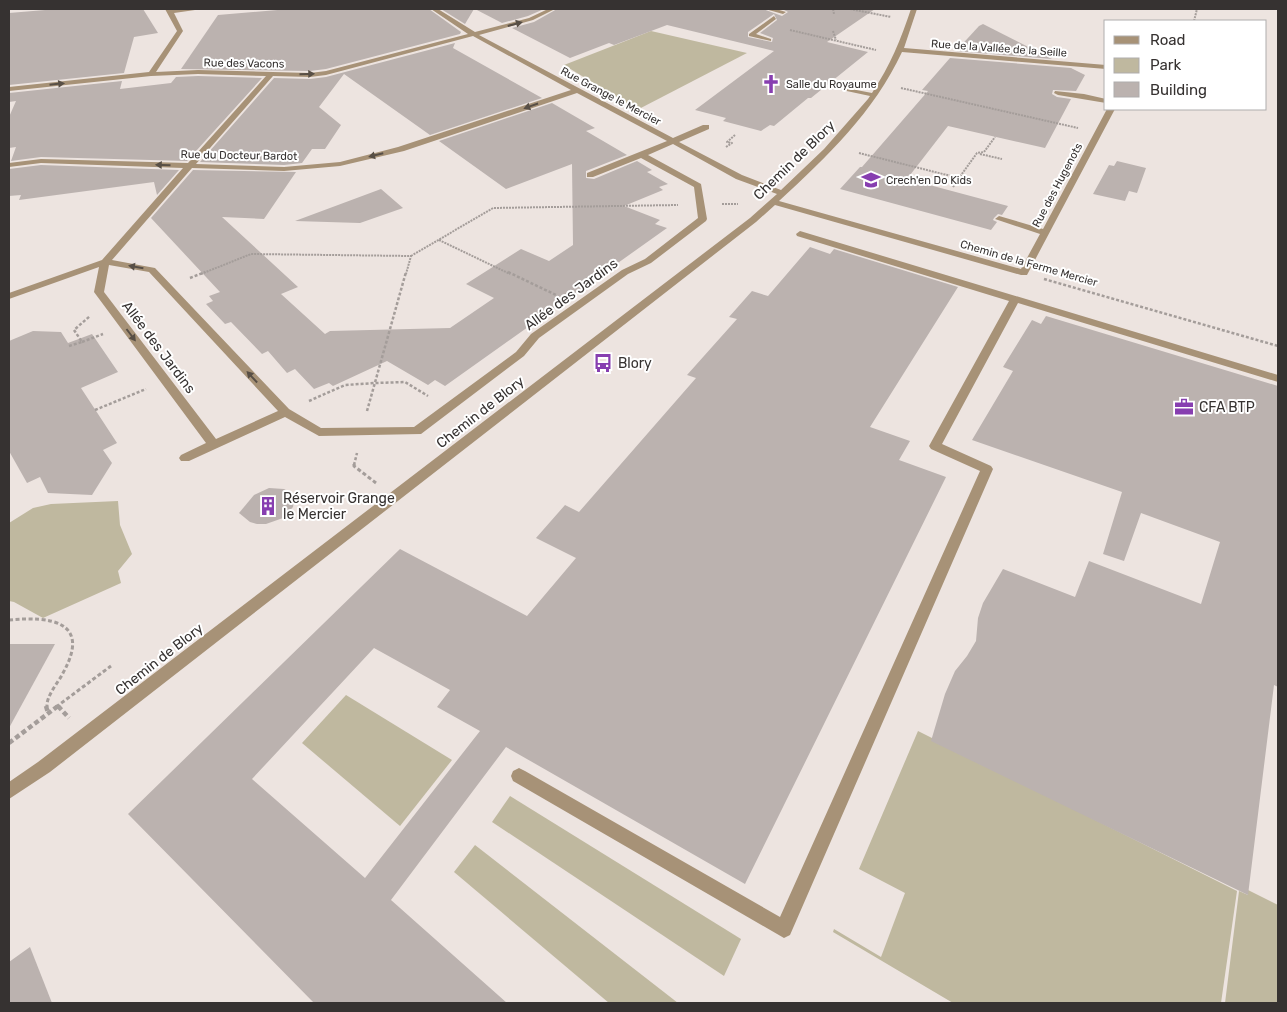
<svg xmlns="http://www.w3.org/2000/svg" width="1287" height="1012" font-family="Rubik,sans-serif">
<rect width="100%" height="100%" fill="#ede4e0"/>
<g fill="#bfb89f">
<polygon points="651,31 747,53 637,110 564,65"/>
<polygon points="118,501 120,525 132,554 118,571 121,583 43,618 14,602 9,601 9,523 33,508 51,504"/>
<polygon points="346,695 452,760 400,826 302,743"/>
<polygon points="918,731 1237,891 1221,1003 953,1003 833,932 834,929 881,957 905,893 859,869"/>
<polygon points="510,796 741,939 724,976 492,822"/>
<polygon points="475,845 678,1003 609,1003 454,872"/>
<polygon points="1248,890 1278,905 1278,1003 1225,1003 1239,891 1248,895"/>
</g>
<g fill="#bbb2af" fill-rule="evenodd">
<polygon points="57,9 143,9 158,33 134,37 124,73 9,85 9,13"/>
<polygon points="289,9 429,9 461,32 460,34 326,69 310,71 181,69 218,15"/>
<polygon points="441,9 474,9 465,24"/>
<polygon points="475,9 544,9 528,16 502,23"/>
<path d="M557 9H763L782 16 788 12 782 9H875L827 42 868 52 811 98H808L774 126 770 125 761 131 723 121 726 118 695 110 774 51 667 25 614 45 609 43 570 58 512 28 534 22ZM774 14 777 20 760 33 773 38 772 42 748 37V32Z"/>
<polygon points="983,24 1052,59 956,51 979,26"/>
<polygon points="455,43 453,48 542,98 430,135 344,74 319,107 341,125 325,149 312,149 302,163 284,165 200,162 274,78 310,79 326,77"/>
<polygon points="950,58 1071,68 1085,75 1076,91 1053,90 1052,94 1057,97 1071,99 1045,148 948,126 907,179 1008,206 1002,215 998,214 994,218 993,220 997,222 991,230 840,189 860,167 862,167 928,91 922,90"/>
<polygon points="198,76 262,78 187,161 41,157 11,161 16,147 9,148 9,117 16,101 9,102 9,93 122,81 120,89 171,83 176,77"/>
<polygon points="552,103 595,128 586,131 627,155 586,171 586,178 594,179 637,161 652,170 647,172 668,184 659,187 663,190 624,206 660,220 655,224 667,228 445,386 435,380 428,385 387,361 333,386 329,383 314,389 295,369 287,373 268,351 262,354 231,322 225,324 206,304 213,301 209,296 220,292 151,218 193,170 296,172 264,219 222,217 298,287 281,294 325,334 330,331 450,328 494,298 466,284 521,249 549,261 573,245 572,164 506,189 439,141"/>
<polygon points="1117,161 1146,168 1137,193 1129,191 1125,201 1093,194 1109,165 1114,166"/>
<polygon points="41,165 179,170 157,195 154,182 19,200 21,195 9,196 9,169"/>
<polygon points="381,189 403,208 360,223 295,221"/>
<path d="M810 247 830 254 834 249 958 287 870 427 910 441 899 460 946 477 745 884 506 747 391 900 507 1003H314L128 814 400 549 527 616 576 558 536 538 565 505 579 512 696 378 687 375 737 319 729 317 752 291 768 296ZM374 648 450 690 437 707 480 731 365 878 252 779Z"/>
<polygon points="1046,316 1278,386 1278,687 1274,685 1248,895 931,741 945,694 955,671 967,656 976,641 978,618 983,603 1003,569 1075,597 1089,561 1201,604 1220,542 1141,513 1124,561 1103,554 1122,492 972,440 1013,371 1003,367 1032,320 1041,324"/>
<polygon points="33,331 61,332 68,343 92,334 118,372 81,388 117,443 103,450 112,463 92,495 48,493 40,477 27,483 9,451 9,341"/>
<polygon points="269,488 284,489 295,495 293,507 283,518 266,524 257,524 250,522 239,513 254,495"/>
<polygon points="9,644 55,644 9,728"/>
<polygon points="30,947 52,1003 9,1003 9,962"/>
</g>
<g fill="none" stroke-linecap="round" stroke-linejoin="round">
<g stroke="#a49d9a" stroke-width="2" stroke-dasharray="2 1" stroke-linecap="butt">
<polyline points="833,9 834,14"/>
<polyline points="850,9 891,17"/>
<polyline points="1194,21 1197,9"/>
<polyline points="790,30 876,50"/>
<polyline points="833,31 836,40"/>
<polyline points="901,88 1078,128"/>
<polyline points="726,147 732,143 727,142 735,135"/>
<polyline points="859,153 959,178 977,153 984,152 995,137"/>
<polyline points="980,154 1002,159"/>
<polyline points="953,187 959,178"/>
<polyline points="722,204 738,204"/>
<polyline points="439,240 510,274"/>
<polyline points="411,256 493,208 678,205"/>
<polyline points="201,274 251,254 411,256 406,274"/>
</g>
<g stroke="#a49d9a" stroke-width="2.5" stroke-dasharray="3 2" stroke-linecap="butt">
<polyline points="508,272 556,295"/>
<polyline points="190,278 205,272"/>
<polyline points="1044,279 1278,346"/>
<polyline points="82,342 103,334"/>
<polyline points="69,346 82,342 74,330 90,316"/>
<polyline points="309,401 345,385 375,383 405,382 428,396"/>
<polyline points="95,410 146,389"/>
<polyline points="367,411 406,272"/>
<polyline points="354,465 357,453"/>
</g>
<g stroke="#a49d9a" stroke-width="3" stroke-dasharray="4 2.5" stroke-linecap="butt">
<polyline points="354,464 354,466 376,483"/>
<path d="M9 620C50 616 92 621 63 673 58 683 46 696 47 707"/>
<polyline points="58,706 59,707"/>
<polyline points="56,707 111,666"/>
</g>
<g stroke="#a49d9a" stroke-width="4.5" stroke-dasharray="5 3" stroke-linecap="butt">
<polyline points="46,706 48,713"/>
<polyline points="58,706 69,718"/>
<polyline points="9,743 58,706"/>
</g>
<g fill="#a79277" fill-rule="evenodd">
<path d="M165 9H202L174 13 183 31 156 72 198 70 310 73 326 71 468 34 431 9H438L475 32 529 18 548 9H555L533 20 479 35 673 138 703 125H709V129L679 142 742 175 781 190 824 149 868 99 870 96 842 90 846 88 872 93C890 66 901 39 911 9H917L904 48 1106 65V69L902 52C874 112 827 157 779 201L1021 269 1040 234 995 219 999 216 1043 229 1107 109H1115L1027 275H1021L775 205 756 222 50 772 9 799V782L38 762 750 218 777 194 736 179 673 144 648 155 701 184 707 219 706 221 651 263 628 274 539 338 524 356 421 434 319 436 285 417 189 461H181L179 458 181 455 206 443 94 292 99 267 9 299V293L102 260 183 168 41 163 9 167V163L41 159 188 163 266 76 198 74 151 76 9 91V87L149 72 177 31ZM473 36 571 90 398 147 340 162 284 167 196 164 273 76 310 77 326 75ZM577 93 667 141 587 173V177H593L641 158 694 187 698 218 645 259 622 270 531 334 516 352 414 427 321 428 289 409 155 268 112 260 192 168 284 171 340 166 404 151ZM109 265 149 272 278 411 216 439 104 292Z"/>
<polygon points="765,9 776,9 786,12 783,14"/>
<polygon points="774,16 776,19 756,34 771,39 771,41 749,36 749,34"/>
<polygon points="1055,91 1084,94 1106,99 1106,103 1058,95 1054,93"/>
<polygon points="800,231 1278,375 1278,382 1018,303 942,444 991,466 993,469 790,935 784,938 513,781 511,776 513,771 519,768 525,771 780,917 980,471 931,449 929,446 1009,301 797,236 796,234"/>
</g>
</g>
<defs><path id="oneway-solid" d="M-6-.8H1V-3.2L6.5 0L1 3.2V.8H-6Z" transform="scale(1.25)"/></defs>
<g fill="#584f46">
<use href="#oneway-solid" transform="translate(515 24) rotate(-15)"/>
<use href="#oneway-solid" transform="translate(307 74) rotate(-1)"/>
<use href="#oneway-solid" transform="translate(57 84) rotate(-6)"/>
<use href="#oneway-solid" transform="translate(531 106) rotate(161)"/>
<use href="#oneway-solid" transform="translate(376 155) rotate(166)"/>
<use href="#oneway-solid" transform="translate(163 165) rotate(-178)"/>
<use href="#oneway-solid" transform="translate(136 267) rotate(-170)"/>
<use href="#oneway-solid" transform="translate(131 335) rotate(53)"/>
<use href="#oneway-solid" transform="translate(252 377) rotate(-133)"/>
</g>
<defs>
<g id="church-bare" transform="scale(1.5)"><path d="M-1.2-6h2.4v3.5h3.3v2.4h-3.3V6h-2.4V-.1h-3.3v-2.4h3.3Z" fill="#873eb0" stroke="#fff" stroke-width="2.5" paint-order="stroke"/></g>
<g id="school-bare" transform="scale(1.5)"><path d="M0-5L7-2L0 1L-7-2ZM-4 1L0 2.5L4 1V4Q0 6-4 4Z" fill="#873eb0" stroke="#fff" stroke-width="2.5" paint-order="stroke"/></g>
<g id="bus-bare" transform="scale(1.5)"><path d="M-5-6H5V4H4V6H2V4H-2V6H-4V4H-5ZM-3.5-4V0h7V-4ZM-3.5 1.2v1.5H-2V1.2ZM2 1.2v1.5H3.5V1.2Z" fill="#873eb0" stroke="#fff" stroke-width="2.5" paint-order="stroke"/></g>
<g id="office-bare" transform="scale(1.5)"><path d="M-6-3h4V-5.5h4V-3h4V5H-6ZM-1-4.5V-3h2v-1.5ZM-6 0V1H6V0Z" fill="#873eb0" stroke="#fff" stroke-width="2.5" paint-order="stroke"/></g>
<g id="building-bare" transform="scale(1.5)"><path d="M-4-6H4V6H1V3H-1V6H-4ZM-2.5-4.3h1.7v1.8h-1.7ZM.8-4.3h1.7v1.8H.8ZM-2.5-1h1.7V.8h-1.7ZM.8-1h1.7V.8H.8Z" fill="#873eb0" stroke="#fff" stroke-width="2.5" paint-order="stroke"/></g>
</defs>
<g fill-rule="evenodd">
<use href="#church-bare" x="771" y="84"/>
<use href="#school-bare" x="871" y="180"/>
<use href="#bus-bare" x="603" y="363"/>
<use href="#office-bare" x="1184" y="407"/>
<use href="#building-bare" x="268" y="506"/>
</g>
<g text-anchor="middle" stroke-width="4" stroke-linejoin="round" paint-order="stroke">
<g font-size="11" fill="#363231" stroke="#fff">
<text transform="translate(999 48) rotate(4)" y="4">Rue de la Vallée de la Seille</text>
<text transform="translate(244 63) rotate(1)" y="4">Rue des Vacons</text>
<text transform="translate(611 96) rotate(28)" y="4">Rue Grange le Mercier</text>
<text transform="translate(239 155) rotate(1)" y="4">Rue du Docteur Bardot</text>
<text transform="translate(1057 185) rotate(-62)" y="4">Rue des Hugenots</text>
<text transform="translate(1029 263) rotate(16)" y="4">Chemin de la Ferme Mercier</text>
</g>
<g font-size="11" fill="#363231" stroke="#fff" text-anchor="start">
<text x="786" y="88">Salle du Royaume</text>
<text x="886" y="184">Crech'en Do Kids</text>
</g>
<g font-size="14" fill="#363231" stroke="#fff">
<text transform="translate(794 160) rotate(-44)" y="5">Chemin de Blory</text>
<text transform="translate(571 294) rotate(-36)" y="5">Allée des Jardins</text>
<text transform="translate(159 347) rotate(53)" y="5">Allée des Jardins</text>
<text transform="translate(480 412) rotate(-38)" y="5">Chemin de Blory</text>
<text transform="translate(159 659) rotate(-38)" y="5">Chemin de Blory</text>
</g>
<g font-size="14" fill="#363231" stroke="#fff" text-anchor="start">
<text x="618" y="368">Blory</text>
<text x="1199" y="412">CFA BTP</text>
<text x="283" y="503">Réservoir Grange<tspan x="283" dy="16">le Mercier</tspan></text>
</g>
</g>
<rect width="1287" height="1012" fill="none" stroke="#363231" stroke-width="20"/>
<rect x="1104" y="20" width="162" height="90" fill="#ffffff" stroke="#afadad"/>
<rect x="1114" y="36" width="25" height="8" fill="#a79277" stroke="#afadad"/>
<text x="1150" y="45" font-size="15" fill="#363231">Road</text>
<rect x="1114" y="58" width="25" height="15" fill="#bfb89f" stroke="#afadad"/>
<text x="1150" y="70" font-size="15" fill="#363231">Park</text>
<rect x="1114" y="82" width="25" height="15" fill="#bbb2af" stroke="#afadad"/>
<text x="1150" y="95" font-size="15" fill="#363231">Building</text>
</svg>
